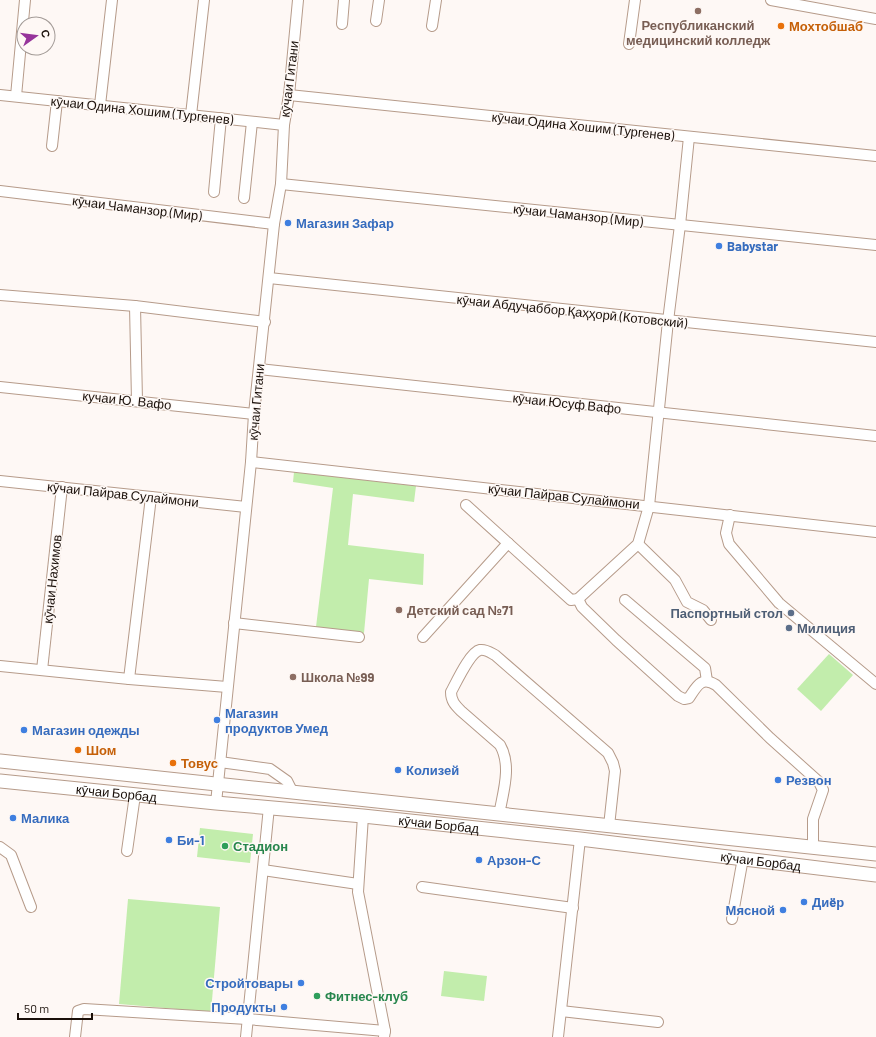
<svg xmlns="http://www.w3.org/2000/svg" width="876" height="1037" font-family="Barlow,sans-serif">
<rect width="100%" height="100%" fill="#fef8f5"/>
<g fill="#c2edac">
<polygon points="294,472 416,486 414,502 353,494 348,545 424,554 423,585 369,579 364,633 316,627 333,488 293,482"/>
<polygon points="829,654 853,675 821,711 797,689"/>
<polygon points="200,828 253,834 250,863 197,857"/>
<polygon points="128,899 220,907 211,1012 119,1004"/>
<polygon points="444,971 487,976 484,1001 441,996"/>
</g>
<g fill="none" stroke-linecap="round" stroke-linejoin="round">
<g stroke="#b69b8a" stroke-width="12">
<g id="minor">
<polyline points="771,0 876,19"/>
<polyline points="376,21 379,0"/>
<polyline points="342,24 344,0"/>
<polyline points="432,26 436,0"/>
<polyline points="629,44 635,0"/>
<polyline points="0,95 284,125"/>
<polyline points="289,95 876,156"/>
<polyline points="16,96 25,0"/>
<polyline points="100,105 112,0"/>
<polyline points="191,115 204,0"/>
<polyline points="52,146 57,101"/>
<polyline points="281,184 876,245"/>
<polyline points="0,191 274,224"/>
<polyline points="214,192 221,118"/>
<polyline points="244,198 252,122"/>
<polyline points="269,278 876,342"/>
<polyline points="0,295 135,306 265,322"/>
<polyline points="135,306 137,401"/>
<polyline points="259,369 876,436"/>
<polyline points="0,387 254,414"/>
<polyline points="251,462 876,532"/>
<polyline points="0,481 246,507"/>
<polyline points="466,505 571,600 578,599 638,544 649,506 668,321 680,225 689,137"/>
<polyline points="730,515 726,533 729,544 779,603 876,684"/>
<polyline points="638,544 675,580 687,602 703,610 711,620"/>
<path d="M578 599 582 607 616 640 678 696 684 699 689 698C697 686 701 676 716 685L770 738 819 782 823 790 813 819V847"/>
<polyline points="625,600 705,668 707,681"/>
<polyline points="234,623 359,637"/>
<polyline points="423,637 508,543"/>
<polyline points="0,666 129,679 227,687"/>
<polyline points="42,670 62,487"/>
<polyline points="129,679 151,497"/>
<polyline points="220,762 270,769 287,781 293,793"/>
<polyline points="216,803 251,462 254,414 274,224 281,184 284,125 289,95 298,0"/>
<path d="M499 815C503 792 512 766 500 745L461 711C455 705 451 701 451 692 456 683 470 652 480 650 486 649 491 653 495 655L608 753 613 763 615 771 609 826"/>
<polyline points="363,816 358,892 385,1031 384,1037"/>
<polyline points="0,847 11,855 31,907"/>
<polyline points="127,851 135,795"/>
<polyline points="263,870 358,884"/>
<polyline points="422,887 573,908"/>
<polyline points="732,919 743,858"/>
<polyline points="561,1011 658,1022"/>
<polyline points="75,1037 78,1011 84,1009 247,1019 385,1031"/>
<polyline points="246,1037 269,807"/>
<polyline points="558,1037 580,839"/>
</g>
</g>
<g stroke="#b69b8a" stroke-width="15">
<g id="major">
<polyline points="0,761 876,854"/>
<path id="s1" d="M0 781 216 803 363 816 580 839 876 875"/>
</g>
</g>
<use href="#minor" stroke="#fff" stroke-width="10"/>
<use href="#major" stroke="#fff" stroke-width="13"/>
</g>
<g fill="#8d6e63" stroke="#fef8f5" stroke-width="1.5">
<circle cx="698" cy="11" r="4"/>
<circle cx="399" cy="610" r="4"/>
<circle cx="293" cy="677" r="4"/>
</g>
<g fill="#e8710a" stroke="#fef8f5" stroke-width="1.5">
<circle cx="781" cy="26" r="4"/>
<circle cx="78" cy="750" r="4"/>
<circle cx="173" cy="763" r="4"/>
</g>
<g fill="#3f7fe0" stroke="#fef8f5" stroke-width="1.5">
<circle cx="288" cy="223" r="4"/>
<circle cx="719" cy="246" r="4"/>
<circle cx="217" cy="720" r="4"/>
<circle cx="24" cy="730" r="4"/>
<circle cx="398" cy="770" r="4"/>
<circle cx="778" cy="780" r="4"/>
<circle cx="13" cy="818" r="4"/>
<circle cx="169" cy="840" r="4"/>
<circle cx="479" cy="860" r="4"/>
<circle cx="804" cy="902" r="4"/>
<circle cx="783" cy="910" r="4"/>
<circle cx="301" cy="983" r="4"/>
<circle cx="284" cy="1007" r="4"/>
</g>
<g fill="#5c6f8a" stroke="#fef8f5" stroke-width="1.5">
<circle cx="791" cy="613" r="4"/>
<circle cx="789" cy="628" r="4"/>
</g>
<g fill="#2e9e5b" stroke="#fef8f5" stroke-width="1.5">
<circle cx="225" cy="846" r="4"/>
<circle cx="317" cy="996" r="4"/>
</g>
<g text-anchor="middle" stroke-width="3" stroke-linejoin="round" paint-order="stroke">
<g font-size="13" font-weight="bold" fill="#785e54" stroke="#fef8f5" text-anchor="start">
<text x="698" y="30" text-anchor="middle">Республиканский<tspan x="698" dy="15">медицинский колледж</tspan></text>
<text x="407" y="615">Детский сад №71</text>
<text x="301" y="682">Школа №99</text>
</g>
<g font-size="13" font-weight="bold" fill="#c56008" stroke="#fef8f5" text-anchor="start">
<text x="789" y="31">Мохтобшаб</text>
<text x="86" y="755">Шом</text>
<text x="181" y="768">Товус</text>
</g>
<g font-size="13" fill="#1a100a" stroke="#fef8f5">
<text transform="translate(289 79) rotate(-83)" y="5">кӯчаи Гитани</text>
<text transform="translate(142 110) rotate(6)" y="5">кӯчаи Одина Хошим (Тургенев)</text>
<text transform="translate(583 126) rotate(6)" y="5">кӯчаи Одина Хошим (Тургенев)</text>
<text transform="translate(137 208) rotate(7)" y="5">кӯчаи Чаманзор (Мир)</text>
<text transform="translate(578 215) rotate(6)" y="5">кӯчаи Чаманзор (Мир)</text>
<text transform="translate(572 311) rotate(6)" y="5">кӯчаи Абдуҷаббор Қаҳҳорӣ (Котовский)</text>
<text transform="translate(127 400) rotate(6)" y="5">кучаи Ю. Вафо</text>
<text transform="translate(256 402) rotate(-85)" y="5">кӯчаи Гитани</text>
<text transform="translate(567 403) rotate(6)" y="5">кӯчаи Юсуф Вафо</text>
<text transform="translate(123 494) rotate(6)" y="5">кӯчаи Пайрав Сулаймони</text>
<text transform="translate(564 496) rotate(6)" y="5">кӯчаи Пайрав Сулаймони</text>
<text transform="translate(52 579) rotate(-84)" y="5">кӯчаи Нахимов</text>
<text dy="5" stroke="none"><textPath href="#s1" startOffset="117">кӯчаи Борбад</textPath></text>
<text dy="5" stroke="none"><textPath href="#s1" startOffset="441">кӯчаи Борбад</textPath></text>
<text dy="5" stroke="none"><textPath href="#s1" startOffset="765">кӯчаи Борбад</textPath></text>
</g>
<g font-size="13" font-weight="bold" fill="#366cbe" stroke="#fef8f5" text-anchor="start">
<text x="296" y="228">Магазин Зафар</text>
<text x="727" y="251">Babystar</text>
<text x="225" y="718">Магазин<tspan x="225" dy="15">продуктов Умед</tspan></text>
<text x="32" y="735">Магазин одежды</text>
<text x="406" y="775">Колизей</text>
<text x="786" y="785">Резвон</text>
<text x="21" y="823">Малика</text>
<text x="177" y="845">Би-1</text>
<text x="487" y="865">Арзон-С</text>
<text x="812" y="907">Диëр</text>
<text x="775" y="915" text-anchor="end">Мясной</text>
<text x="293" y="988" text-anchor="end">Стройтовары</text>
<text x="276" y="1012" text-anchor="end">Продукты</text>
</g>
<g font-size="13" font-weight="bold" fill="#4e5e75" stroke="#fef8f5" text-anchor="end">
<text x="783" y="618">Паспортный стол</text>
<text x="797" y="633" text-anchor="start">Милиция</text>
</g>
<g font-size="13" font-weight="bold" fill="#27864d" stroke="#fef8f5" text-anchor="start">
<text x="233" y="851">Стадион</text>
<text x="325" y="1001">Фитнес-клуб</text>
</g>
</g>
<g transform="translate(36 36) rotate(76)"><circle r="19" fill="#fef8f5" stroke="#a39b97"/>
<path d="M0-3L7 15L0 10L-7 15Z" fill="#96349b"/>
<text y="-6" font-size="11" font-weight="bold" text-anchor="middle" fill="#1a100a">С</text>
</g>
<path d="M18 1013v6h74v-6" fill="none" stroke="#1a100a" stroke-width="2"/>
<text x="24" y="1013" font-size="12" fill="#1a100a" stroke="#fef8f5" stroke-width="3" paint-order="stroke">50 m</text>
</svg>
